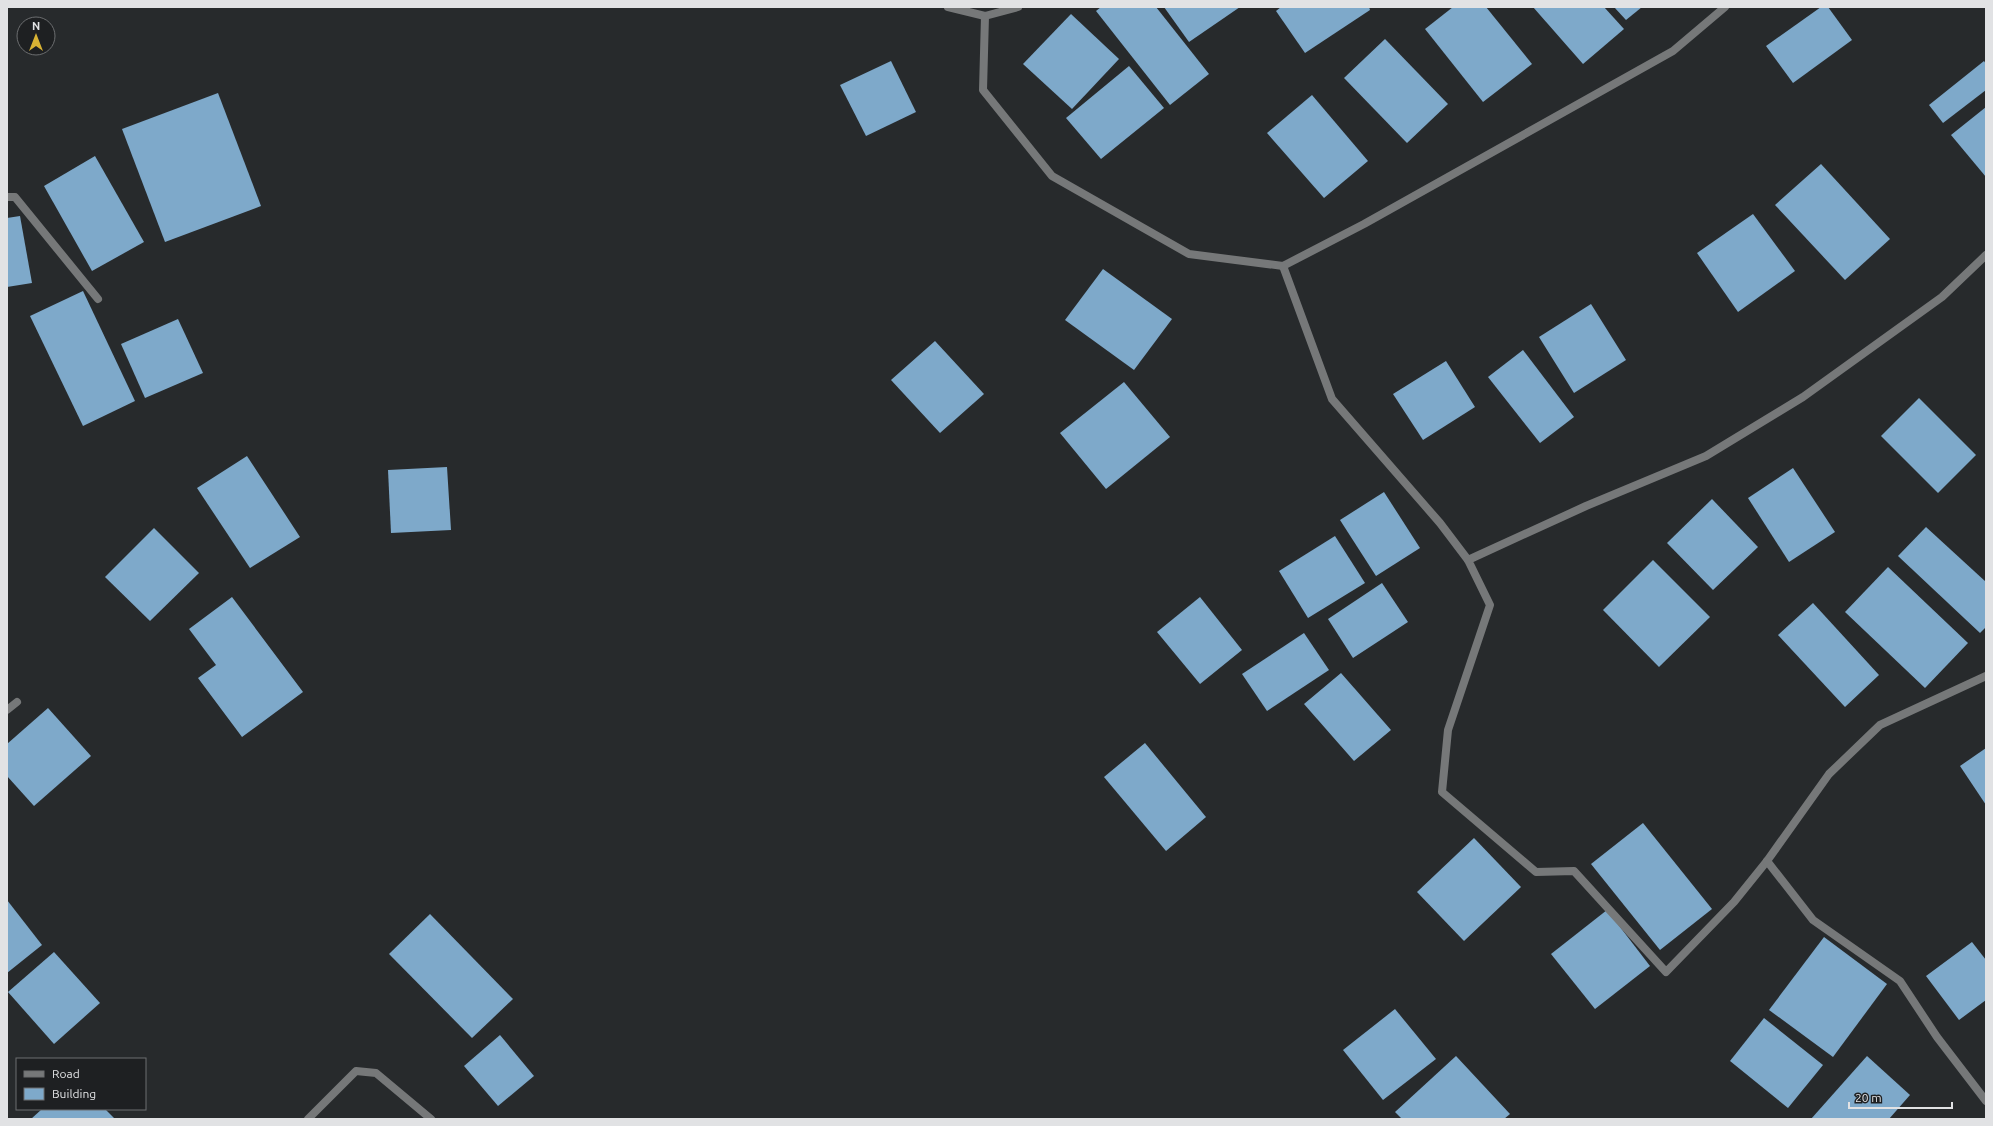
<svg xmlns="http://www.w3.org/2000/svg" width="1993" height="1126" font-family="Ubuntu,sans-serif">
<rect width="100%" height="100%" fill="#272a2c"/>
<g fill="#7ea9ca">
<polygon points="1101,7 1156,7 1209,74 1170,105 1096,11"/>
<polygon points="1164,7 1240,7 1189,42"/>
<polygon points="1281,7 1369,7 1370,10 1305,53 1276,11"/>
<polygon points="1453,7 1486,7 1532,64 1483,102 1425,29"/>
<polygon points="1533,7 1604,7 1624,29 1583,64"/>
<polygon points="1614,7 1642,7 1626,20"/>
<polygon points="1821,7 1828,7 1852,40 1793,83 1766,46"/>
<polygon points="1071,14 1119,59 1072,109 1023,64"/>
<polygon points="1385,39 1448,104 1407,143 1344,78"/>
<polygon points="891,61 916,112 866,136 840,85"/>
<polygon points="1984,61 1986,64 1986,90 1943,123 1929,105"/>
<polygon points="1129,66 1164,108 1101,159 1066,118"/>
<polygon points="218,93 261,206 165,242 122,129"/>
<polygon points="1312,95 1368,161 1324,198 1267,133"/>
<polygon points="1986,107 1986,177 1951,135"/>
<polygon points="95,156 144,242 92,271 44,186"/>
<polygon points="1821,164 1890,239 1845,280 1775,205"/>
<polygon points="1753,214 1795,271 1738,312 1697,253"/>
<polygon points="20,216 32,283 7,287 7,218"/>
<polygon points="1103,269 1172,319 1134,370 1065,320"/>
<polygon points="83,291 135,401 83,426 30,316"/>
<polygon points="1591,304 1626,360 1574,393 1539,337"/>
<polygon points="178,319 203,373 145,398 121,344"/>
<polygon points="935,341 984,394 940,433 891,380"/>
<polygon points="1523,350 1574,417 1540,443 1488,377"/>
<polygon points="1446,361 1475,407 1423,440 1393,394"/>
<polygon points="1124,382 1170,437 1106,489 1060,433"/>
<polygon points="1919,398 1976,455 1938,493 1881,436"/>
<polygon points="247,456 300,537 250,568 197,488"/>
<polygon points="447,467 451,530 391,533 388,470"/>
<polygon points="1793,468 1835,532 1789,562 1748,498"/>
<polygon points="1384,492 1420,548 1376,576 1340,520"/>
<polygon points="1712,499 1758,547 1713,590 1667,543"/>
<polygon points="1926,527 1986,582 1986,627 1980,633 1898,556"/>
<polygon points="154,528 199,573 150,621 105,577"/>
<polygon points="1335,536 1365,583 1308,618 1279,571"/>
<polygon points="1653,560 1710,617 1659,667 1603,610"/>
<polygon points="1888,567 1968,643 1925,688 1845,612"/>
<polygon points="1382,583 1408,622 1353,658 1328,619"/>
<polygon points="232,597 303,692 242,737 198,678 216,665 189,629"/>
<polygon points="1200,597 1242,650 1200,684 1157,632"/>
<polygon points="1813,603 1879,675 1845,707 1778,635"/>
<polygon points="1304,633 1329,670 1267,711 1242,674"/>
<polygon points="1341,673 1391,730 1354,761 1304,704"/>
<polygon points="48,708 91,756 34,806 7,776 7,744"/>
<polygon points="1145,743 1206,817 1166,851 1104,777"/>
<polygon points="1986,748 1986,805 1960,766"/>
<polygon points="1643,823 1712,909 1660,950 1591,864"/>
<polygon points="1474,838 1521,887 1464,941 1417,892"/>
<polygon points="7,900 42,945 7,973"/>
<polygon points="1607,910 1650,966 1595,1009 1551,954"/>
<polygon points="430,914 513,999 472,1038 389,954"/>
<polygon points="1824,937 1887,984 1833,1057 1769,1010"/>
<polygon points="1972,942 1986,960 1986,1000 1959,1020 1926,976"/>
<polygon points="54,952 100,1003 54,1044 8,992"/>
<polygon points="1395,1009 1436,1059 1383,1100 1343,1050"/>
<polygon points="1764,1018 1823,1065 1788,1108 1730,1061"/>
<polygon points="500,1035 534,1076 498,1106 464,1066"/>
<polygon points="1456,1056 1510,1114 1504,1119 1402,1119 1395,1112"/>
<polygon points="1867,1056 1910,1095 1889,1119 1811,1119"/>
<polygon points="42,1109 105,1109 115,1119 31,1119"/>
</g>
<g fill="none" stroke-linecap="round" stroke-linejoin="round">
<g stroke="#767879" stroke-width="8">
<polyline points="948,7 985,16 1018,7"/>
<polyline points="985,16 983,90 1052,176 1189,254 1283,266 1364,224 1673,51 1725,7"/>
<polyline points="7,197 15,197 98,299"/>
<polyline points="1986,255 1942,297 1803,397 1706,456 1586,506 1468,560 1490,605 1448,730 1442,792 1536,872 1574,871 1666,972 1734,902 1767,861 1829,774 1880,725 1986,676"/>
<polyline points="1283,266 1332,399 1440,523 1468,560"/>
<polyline points="7,710 17,702"/>
<polyline points="1767,861 1813,920 1900,981 1937,1037 1986,1101"/>
<polyline points="308,1119 356,1071 376,1073 431,1119"/>
</g>
</g>
<rect width="1993" height="1126" fill="none" stroke="#e1e2e4" stroke-width="16"/>
<rect x="16" y="1058" width="130" height="52" fill="#1e2022" stroke="#6c6e70"/>
<rect x="24" y="1071" width="20" height="6" fill="#767879" stroke="#6c6e70"/>
<text x="52" y="1078" font-size="12" fill="#e1e2e4">Road</text>
<rect x="24" y="1088" width="20" height="12" fill="#7ea9ca" stroke="#6c6e70"/>
<text x="52" y="1098" font-size="12" fill="#e1e2e4">Building</text>
<g transform="translate(36 36)"><circle r="19" fill="#1e2022" stroke="#6c6e70"/>
<path d="M0-3L7 15L0 10L-7 15Z" fill="#d9b334"/>
<text y="-6" font-size="11" font-weight="bold" text-anchor="middle" fill="#e1e2e4">N</text>
</g>
<path d="M1849 1102v6h103v-6" fill="none" stroke="#e1e2e4" stroke-width="2"/>
<text x="1855" y="1102" font-size="12" fill="#e1e2e4" stroke="#1e2022" stroke-width="3" paint-order="stroke">20 m</text>
</svg>
